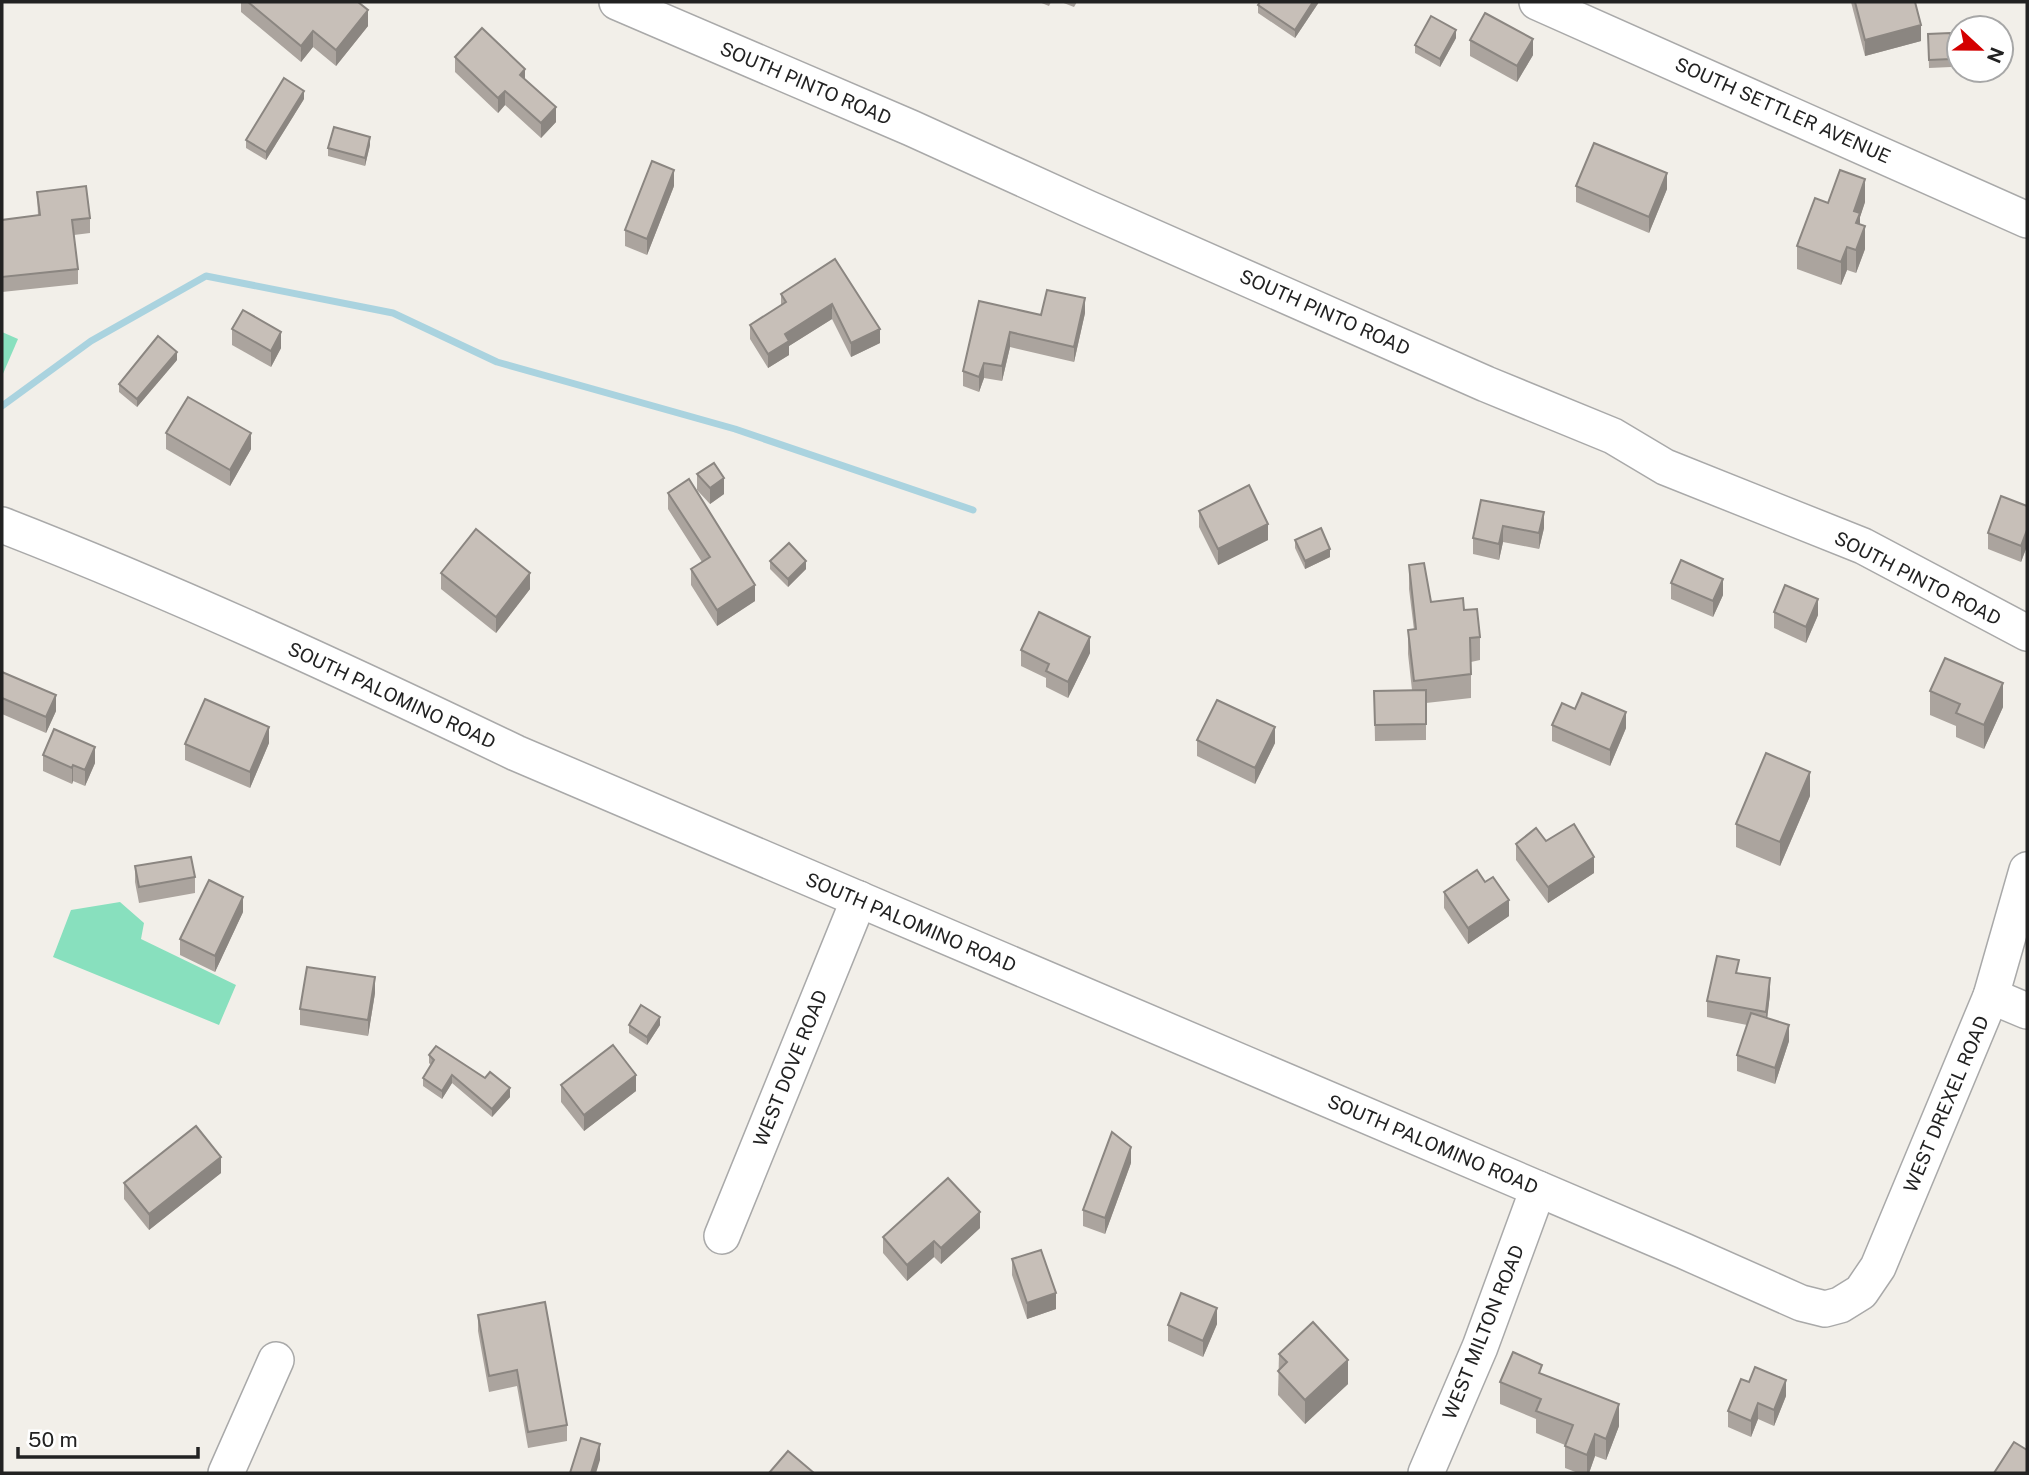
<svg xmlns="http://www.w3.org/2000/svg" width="2029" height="1475" font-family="'Public Sans',sans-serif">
<rect width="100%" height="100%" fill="#f2efe9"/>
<g fill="#88e0be">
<polygon points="2,332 18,339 2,376"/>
<polygon points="120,902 144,923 141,939 236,985 219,1025 53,957 71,910"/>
</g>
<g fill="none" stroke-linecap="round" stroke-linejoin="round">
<polyline stroke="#aad3df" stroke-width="7" points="2,406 91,341 206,276 393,313 497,362 735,429 973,510"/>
<g stroke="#a9a9a9" stroke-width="38">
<g id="minor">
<polyline points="617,2 911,128 1087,208 1486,384 1613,436 1665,467 1863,546 2027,633"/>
<polyline points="1537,2 2027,220"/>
<path d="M2 525C177 593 347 672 516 753L1684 1251 1801 1303 1825 1309 1840 1305 1861 1292 1878 1267 1991 996 2027 870"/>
<polyline points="1991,996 2027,1011"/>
<polyline points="722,1236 859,899"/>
<polyline points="226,1473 276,1360"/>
<polyline points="1426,1473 1480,1347 1538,1189"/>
</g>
</g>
<use href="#minor" stroke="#fff" stroke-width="35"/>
</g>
<g fill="#aba49e">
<polygon points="241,2 358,2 368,26 336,66 313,47 301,62 241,12"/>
<polygon points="1039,2 1051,2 1049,6"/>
<polygon points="1061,2 1077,2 1074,7"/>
<polygon points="1260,2 1319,2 1295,38 1258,13 1258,5"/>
<polygon points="1851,2 1915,2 1921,41 1865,56"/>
<polygon points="1950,33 1951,67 1929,68 1928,34"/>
<polygon points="1456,38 1440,67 1415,53 1415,45"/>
<polygon points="1470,40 1533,55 1517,82 1470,56"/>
<polygon points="455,57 525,79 556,122 541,138 505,105 498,113 455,72"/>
<polygon points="304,99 266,160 246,148 246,140"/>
<polygon points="370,145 365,166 328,156 328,148"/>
<polygon points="674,186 647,255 625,246 625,230"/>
<polygon points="1576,186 1667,189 1649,233 1576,202"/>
<polygon points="37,192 90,218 90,233 74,235 78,269 78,284 2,292 2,220 38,216"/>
<polygon points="1865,202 1860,217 1860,224 1865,249 1856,273 1847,270 1841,285 1797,269 1797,246 1828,203"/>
<polygon points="835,259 880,343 851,357 832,319 789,346 789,355 768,368 750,339 750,325 781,305 781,294"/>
<polygon points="979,301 1041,315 1085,313 1074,362 1010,347 1002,381 984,378 979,392 963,386 963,371"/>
<polygon points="232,329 281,348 271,367 232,345"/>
<polygon points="177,360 137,407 119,392 119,384"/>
<polygon points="166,433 251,449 230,486 166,449"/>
<polygon points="697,474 724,494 710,504 697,490"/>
<polygon points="668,493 755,601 717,626 691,585 691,569 702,562 668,509"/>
<polygon points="1481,500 1544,528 1539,549 1503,542 1499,560 1473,554 1473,538"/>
<polygon points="2027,506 2027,546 2021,562 1988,549 1988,533"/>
<polygon points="1199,511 1268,540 1218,565 1199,527"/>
<polygon points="1295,540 1330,557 1305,569 1295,548"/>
<polygon points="770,561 806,569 788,587 770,569"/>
<polygon points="1409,565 1431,602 1464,610 1480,637 1480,660 1471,662 1471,698 1426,703 1426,740 1375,741 1374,691 1412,690 1408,654 1408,630 1414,630 1409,589"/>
<polygon points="441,573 530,589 496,633 441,589"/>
<polygon points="1671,583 1723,595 1713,617 1671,599"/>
<polygon points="1774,612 1818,615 1806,643 1774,628"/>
<polygon points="1021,650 1090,653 1068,698 1046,687 1046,678 1021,666"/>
<polygon points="2,672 56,711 46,733 2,714"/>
<polygon points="1930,691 2003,707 1984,749 1956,737 1956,726 1930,715"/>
<polygon points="1552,725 1626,728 1610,766 1552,741"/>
<polygon points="1197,740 1275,743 1255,784 1197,756"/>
<polygon points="269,743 250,788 185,760 185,744"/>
<polygon points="43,755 95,763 85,786 73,781 72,784 43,771"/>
<polygon points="1810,796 1780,866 1736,847 1736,824"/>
<polygon points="1546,841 1594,873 1548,903 1516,860 1516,844"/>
<polygon points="135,866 195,877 195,893 139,903 135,882"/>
<polygon points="1444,892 1509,916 1468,944 1444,908"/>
<polygon points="243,912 215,972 180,955 180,939"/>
<polygon points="1739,974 1770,994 1767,1018 1789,1041 1775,1084 1737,1071 1737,1055 1747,1025 1707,1017 1707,1001"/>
<polygon points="375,993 368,1036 300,1025 300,1009"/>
<polygon points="629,1025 660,1025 647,1045 629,1033"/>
<polygon points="429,1055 510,1097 492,1117 452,1083 442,1099 423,1086 423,1078 431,1065 429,1063"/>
<polygon points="561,1085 636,1091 584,1131 561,1102"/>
<polygon points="1131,1163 1105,1234 1083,1226 1083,1210"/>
<polygon points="221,1173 149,1230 124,1199 124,1183"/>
<polygon points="980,1228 941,1264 934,1257 907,1281 883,1253 883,1237"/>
<polygon points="1012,1259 1056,1309 1027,1319 1012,1275"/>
<polygon points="478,1315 567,1425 567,1441 528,1448 517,1386 489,1392 478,1331"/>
<polygon points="1217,1324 1203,1357 1168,1341 1168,1325"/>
<polygon points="1279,1354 1348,1384 1305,1424 1278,1395"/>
<polygon points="1542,1375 1619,1426 1606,1460 1595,1456 1589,1473 1578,1473 1565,1468 1565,1445 1536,1433 1536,1419 1500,1404 1500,1382"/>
<polygon points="1786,1396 1774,1426 1758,1419 1751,1437 1728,1427 1728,1411"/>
</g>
<g fill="#8b8681">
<polygon points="1313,2 1319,2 1295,38 1295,30"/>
<polygon points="368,10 368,26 336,66 336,50"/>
<polygon points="1921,25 1921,41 1865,56 1865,40"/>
<polygon points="1456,30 1456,38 1440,67 1440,59"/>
<polygon points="313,31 313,47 301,62 301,46"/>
<polygon points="1533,39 1533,55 1517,82 1517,66"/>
<polygon points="525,69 525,84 520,75"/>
<polygon points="304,91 304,99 266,160 266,152"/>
<polygon points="505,91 505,105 498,113 498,98"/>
<polygon points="556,107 556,122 541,138 541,123"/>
<polygon points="370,137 370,145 365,166 365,158"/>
<polygon points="674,170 674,186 647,255 647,239"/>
<polygon points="1667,173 1667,189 1649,233 1649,217"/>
<polygon points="1865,179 1865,202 1860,217 1860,236 1854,211"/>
<polygon points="1865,226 1865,249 1856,273 1856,250"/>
<polygon points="1847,247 1847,270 1841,285 1841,262"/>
<polygon points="1085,298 1085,313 1074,362 1074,347"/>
<polygon points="832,304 832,319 789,346 789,355 768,368 768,354 785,334"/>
<polygon points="880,329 880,343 851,357 851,343"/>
<polygon points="281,332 281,348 271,367 271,351"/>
<polygon points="1010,332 1010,347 1002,381 1002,366"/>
<polygon points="177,352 177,360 137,407 137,399"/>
<polygon points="984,363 984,378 979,392 979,377"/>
<polygon points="251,433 251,449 230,486 230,470"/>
<polygon points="724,478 724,494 710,504 710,488"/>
<polygon points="1544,512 1544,528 1539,549 1539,533"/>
<polygon points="1268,524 1268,540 1218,565 1218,549"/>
<polygon points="1503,526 1503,542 1499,560 1499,544"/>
<polygon points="2027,530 2027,546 2021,562 2021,546"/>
<polygon points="1330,549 1330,557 1305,569 1305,561"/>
<polygon points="806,561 806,569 788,587 788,579"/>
<polygon points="530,573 530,589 496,633 496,617"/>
<polygon points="1723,579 1723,595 1713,617 1713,601"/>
<polygon points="755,585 755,601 717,626 717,610"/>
<polygon points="1818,599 1818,615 1806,643 1806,627"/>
<polygon points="1090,637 1090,653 1068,698 1068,682"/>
<polygon points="2003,683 2003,707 1984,749 1984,725"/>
<polygon points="56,695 56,711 46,733 46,717"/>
<polygon points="1626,712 1626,728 1610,766 1610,750"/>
<polygon points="269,727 269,743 250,788 250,772"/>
<polygon points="1275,727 1275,743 1255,784 1255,768"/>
<polygon points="95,747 95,763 85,786 85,770"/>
<polygon points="73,765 73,781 72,784 72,768"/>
<polygon points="1810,772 1810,796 1780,866 1780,842"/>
<polygon points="1594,857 1594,873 1548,903 1548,887"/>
<polygon points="243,897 243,912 215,972 215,956"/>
<polygon points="1509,900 1509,916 1468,944 1468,928"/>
<polygon points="375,977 375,993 368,1036 368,1020"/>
<polygon points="1770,978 1770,994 1766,1029 1766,1012"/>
<polygon points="660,1017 660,1025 647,1045 647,1037"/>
<polygon points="1789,1025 1789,1041 1775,1084 1775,1068"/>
<polygon points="452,1075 452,1083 442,1099 442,1091"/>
<polygon points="636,1075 636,1091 584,1131 584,1115"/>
<polygon points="510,1088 510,1097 492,1117 492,1109"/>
<polygon points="1131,1147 1131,1163 1105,1234 1105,1218"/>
<polygon points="221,1157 221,1173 149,1230 149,1214"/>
<polygon points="980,1212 980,1228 941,1264 941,1248"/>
<polygon points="934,1241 934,1257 907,1281 907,1265"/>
<polygon points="1056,1293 1056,1309 1027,1319 1027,1303"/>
<polygon points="1217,1308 1217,1324 1203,1357 1203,1341"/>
<polygon points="1348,1360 1348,1384 1305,1424 1305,1400"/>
<polygon points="1786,1380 1786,1396 1774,1426 1774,1410"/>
<polygon points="1758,1403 1758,1419 1751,1437 1751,1421"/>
<polygon points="1619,1404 1619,1426 1606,1460 1606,1439"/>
<polygon points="1595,1434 1595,1456 1589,1473 1587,1473 1587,1455"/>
<polygon points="600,1444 600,1460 596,1473 591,1473"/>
</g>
<g fill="#c7bfb8" stroke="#8b8681" stroke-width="2">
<polygon points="248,2 358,2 368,10 336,50 313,31 301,46"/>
<polygon points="1260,2 1313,2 1295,30 1258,5"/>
<polygon points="1855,2 1915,2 1921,25 1865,40"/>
<polygon points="1485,13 1533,39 1517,66 1470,40"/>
<polygon points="1431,16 1456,30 1440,59 1415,45"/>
<polygon points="482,28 525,69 520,75 556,107 541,123 505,91 498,98 455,57"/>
<polygon points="1950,33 1951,59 1929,60 1928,34"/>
<polygon points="284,78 304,91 266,152 246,140"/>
<polygon points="334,127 370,137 365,158 328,148"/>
<polygon points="1594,143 1667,173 1649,217 1576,186"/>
<polygon points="652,161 674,170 647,239 625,230"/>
<polygon points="1840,170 1865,179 1854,211 1860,213 1856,223 1865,226 1856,250 1847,247 1841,262 1797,246 1815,198 1828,203"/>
<polygon points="86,186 90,218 72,220 78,269 2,277 2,220 40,215 37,192"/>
<polygon points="835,259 880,329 851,343 832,304 785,334 789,341 768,354 750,325 786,302 781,294"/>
<polygon points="1047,290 1085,298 1074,347 1010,332 1002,366 984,363 979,377 963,371 979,301 1041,315"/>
<polygon points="243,310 281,332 271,351 232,329"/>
<polygon points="158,336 177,352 137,399 119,384"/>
<polygon points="188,397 251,433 230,470 166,433"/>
<polygon points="714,463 724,478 710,488 697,474"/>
<polygon points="689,479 755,585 717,610 691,569 710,557 668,493"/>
<polygon points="1249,485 1268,524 1218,549 1199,511"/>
<polygon points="2001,496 2027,506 2027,530 2021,546 1988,533"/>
<polygon points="1481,500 1544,512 1539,533 1503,526 1499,544 1473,538"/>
<polygon points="1321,528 1330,549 1305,561 1295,540"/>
<polygon points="476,529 530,573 496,617 441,573"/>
<polygon points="789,543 806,561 788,579 770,561"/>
<polygon points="1681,560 1723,579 1713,601 1671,583"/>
<polygon points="1424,563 1431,602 1463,598 1464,610 1477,609 1480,637 1470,638 1471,674 1414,681 1408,630 1416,629 1409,565"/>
<polygon points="1785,585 1818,599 1806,627 1774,612"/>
<polygon points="1039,612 1090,637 1068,682 1046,671 1049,664 1021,650"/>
<polygon points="1945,658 2003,683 1984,725 1956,713 1960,704 1930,691"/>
<polygon points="2,672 56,695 46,717 2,698"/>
<polygon points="1426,690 1426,724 1375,725 1374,691"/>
<polygon points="1582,693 1626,712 1610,750 1552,725 1562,703 1575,709"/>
<polygon points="205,699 269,727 250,772 185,744"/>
<polygon points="1217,700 1275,727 1255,768 1197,740"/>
<polygon points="54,729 95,747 85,770 73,765 72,768 43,755"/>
<polygon points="1766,753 1810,772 1780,842 1736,824"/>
<polygon points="1574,824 1594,857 1548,887 1516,844 1536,828 1546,841"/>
<polygon points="191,857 195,877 139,887 135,866"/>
<polygon points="1477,870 1485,882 1493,877 1509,900 1468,928 1444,892"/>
<polygon points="209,880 243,897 215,956 180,939"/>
<polygon points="1717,956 1739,960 1736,973 1770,978 1766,1012 1707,1001"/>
<polygon points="307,967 375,977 368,1020 300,1009"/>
<polygon points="641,1005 660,1017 647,1037 629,1025"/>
<polygon points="1751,1013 1789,1025 1775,1068 1737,1055"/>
<polygon points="613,1045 636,1075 584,1115 561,1085"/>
<polygon points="436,1046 485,1078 490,1072 510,1088 492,1109 452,1075 442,1091 423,1078 434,1060 429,1055"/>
<polygon points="196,1126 221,1157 149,1214 124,1183"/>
<polygon points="1112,1132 1131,1147 1105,1218 1083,1210"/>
<polygon points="948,1178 980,1212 941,1248 934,1241 907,1265 883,1237"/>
<polygon points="1041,1250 1056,1293 1027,1303 1012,1259"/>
<polygon points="1181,1293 1217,1308 1203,1341 1168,1325"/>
<polygon points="545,1302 567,1425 528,1432 517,1370 489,1376 478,1315"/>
<polygon points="1313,1322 1348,1360 1305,1400 1278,1371 1287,1362 1279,1354"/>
<polygon points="1513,1352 1542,1365 1539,1373 1619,1404 1606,1439 1595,1434 1587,1455 1565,1446 1573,1425 1536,1411 1541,1399 1500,1382"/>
<polygon points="1755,1367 1786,1380 1774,1410 1758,1403 1751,1421 1728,1411 1741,1379 1749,1382"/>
<polygon points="581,1438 600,1444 591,1473 570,1473"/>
<polygon points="2014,1442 2027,1450 2027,1473 1994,1473"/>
<polygon points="788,1451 814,1473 769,1473"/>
</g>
<g text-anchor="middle" stroke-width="5" stroke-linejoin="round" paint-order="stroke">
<g font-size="19" fill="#222" stroke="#fff">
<text transform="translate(806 83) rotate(23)" y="7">SOUTH PINTO ROAD</text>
<text transform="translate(1783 110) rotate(24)" y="7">SOUTH SETTLER AVENUE</text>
<text transform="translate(1325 312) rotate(24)" y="7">SOUTH PINTO ROAD</text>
<text transform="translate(1918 578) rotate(27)" y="7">SOUTH PINTO ROAD</text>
<text transform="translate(392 695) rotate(25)" y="7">SOUTH PALOMINO ROAD</text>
<text transform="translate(911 922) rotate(23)" y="7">SOUTH PALOMINO ROAD</text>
<text transform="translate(790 1068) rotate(-68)" y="7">WEST DOVE ROAD</text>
<text transform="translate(1946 1104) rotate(-67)" y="7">WEST DREXEL ROAD</text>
<text transform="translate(1433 1144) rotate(23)" y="7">SOUTH PALOMINO ROAD</text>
<text transform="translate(1483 1332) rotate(-68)" y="7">WEST MILTON ROAD</text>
</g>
</g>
<rect width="2029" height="1475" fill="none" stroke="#222222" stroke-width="7"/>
<g transform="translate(1980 49) rotate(112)"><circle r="33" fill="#ffffff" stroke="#a7a7a7" stroke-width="2"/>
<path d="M0-5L12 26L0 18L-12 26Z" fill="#d40000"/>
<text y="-10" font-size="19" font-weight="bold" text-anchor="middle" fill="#222222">N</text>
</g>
<path d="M18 1447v10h180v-10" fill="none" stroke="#222222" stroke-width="3.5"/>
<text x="28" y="1447" font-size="21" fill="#222222" stroke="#ffffff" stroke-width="5" paint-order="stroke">50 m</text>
</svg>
